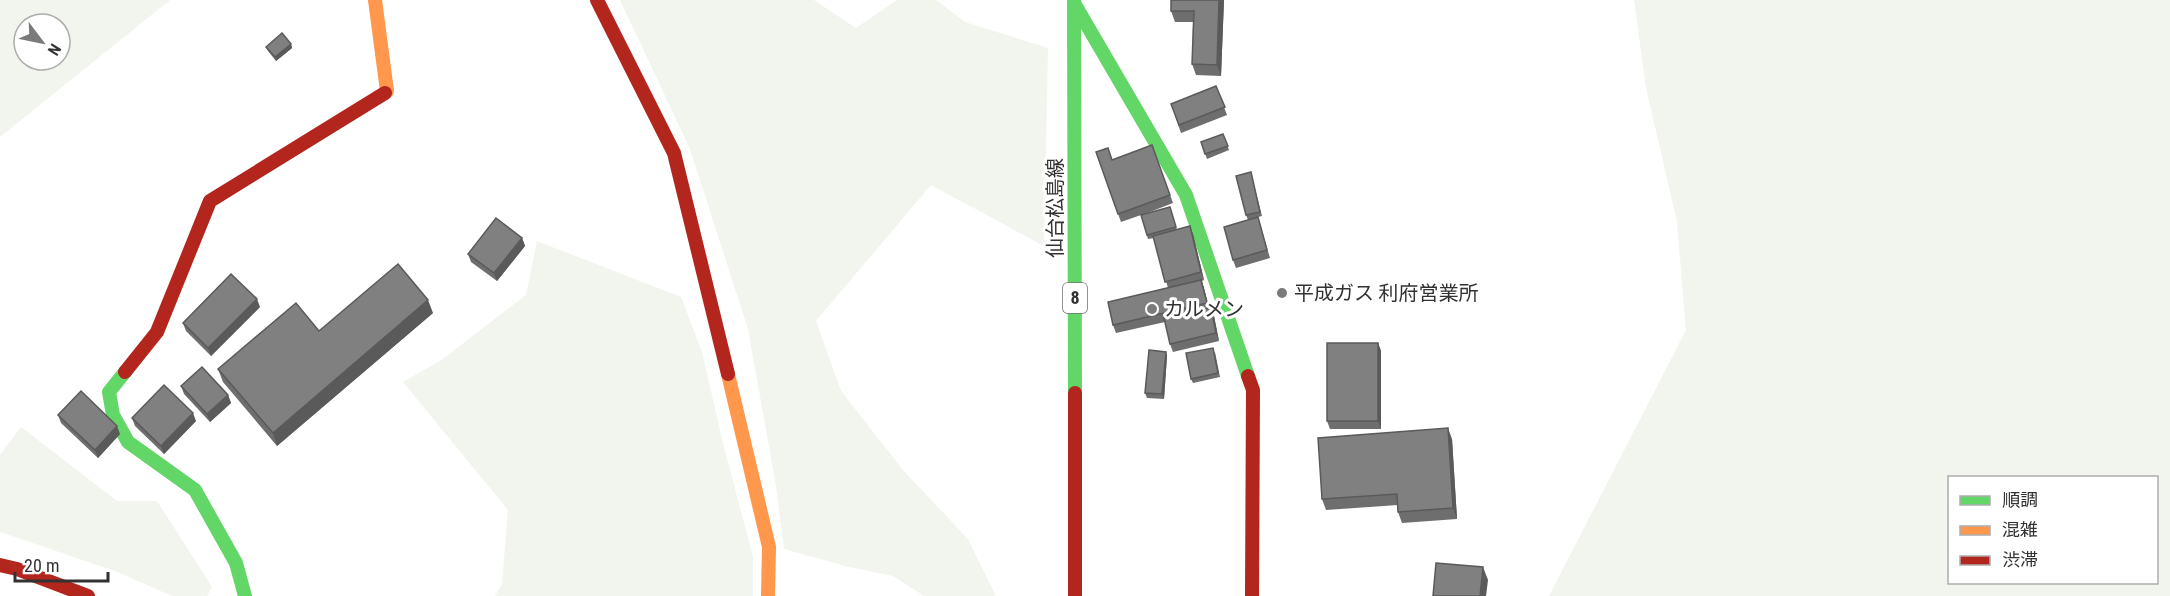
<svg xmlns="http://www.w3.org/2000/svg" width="2170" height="596" font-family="'Roboto Condensed','Noto Sans JP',sans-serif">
<rect width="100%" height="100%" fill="#fff"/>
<g fill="#f1f5ed" fill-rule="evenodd">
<path d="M0 0H170L0 137ZM24 24H60V60H24Z"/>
<polygon points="620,0 814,0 856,28 897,0 936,0 965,22 1048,48 1044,246 931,185 816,321 841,391 903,470 968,539 996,596 924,596 893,576 849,567 784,549 776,486 748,329 690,149"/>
<path d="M1634 0H2170V596H1549L1686 330 1677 222 1646 88ZM1950 478H2156V582H1950Z"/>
<polygon points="537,241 681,297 702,352 723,443 753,557 753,596 495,596 502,584 508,510 403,382 440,361 526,295"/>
<polygon points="21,427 117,501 157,501 212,587 207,596 172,596 115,571 0,532 0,455"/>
</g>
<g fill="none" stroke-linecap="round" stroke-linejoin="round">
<g stroke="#63d668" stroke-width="14">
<polyline points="1074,0 1075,393"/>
<polyline points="1074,3 1186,195 1248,376"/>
<polyline points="125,372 109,392 113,415 128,442 195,490 236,563 245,596"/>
</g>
<g stroke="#ff974d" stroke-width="14">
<polyline points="375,0 387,91 385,93"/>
<polyline points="728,374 769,547 768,596"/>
</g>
<g stroke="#b3261e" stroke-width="14">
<polyline points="597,0 674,153 728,374"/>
<polyline points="125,372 157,332 210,201 385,93"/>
<polyline points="1248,376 1253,390 1252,596"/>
<polyline points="1075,393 1075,596"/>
<polyline points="0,565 17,569 88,596"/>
</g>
</g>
<g fill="#6e6e6e">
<polygon points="1171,0 1224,0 1221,76 1196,75 1192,64 1193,22 1175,22 1171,11"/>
<polygon points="291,44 292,48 276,61 268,51 266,47"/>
<polygon points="1216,86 1227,115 1181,133 1171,104"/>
<polygon points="1223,134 1229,150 1207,159 1201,142"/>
<polygon points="1152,145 1173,203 1142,215 1170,207 1177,230 1193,234 1204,280 1202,281 1209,309 1211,308 1214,316 1219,341 1173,352 1170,344 1165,322 1116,333 1113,325 1168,288 1154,238 1148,239 1141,215 1121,222 1096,152 1112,160"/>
<polygon points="1252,177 1262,216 1258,217 1270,258 1236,268 1233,260 1248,220 1246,215"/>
<polygon points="522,238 525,246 497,281 471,262 468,254"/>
<polygon points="260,307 211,356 186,331 183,323"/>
<polygon points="433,313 277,446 223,382 218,369 319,331"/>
<polygon points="1378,343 1381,351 1381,429 1330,429 1327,421"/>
<polygon points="1166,352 1167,356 1164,399 1147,398 1145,393"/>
<polygon points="1215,352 1220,377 1193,383 1191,379"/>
<polygon points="181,386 228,395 231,403 210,422 184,394"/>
<polygon points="58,415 120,434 98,458 61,423"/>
<polygon points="132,418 196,421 164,454 135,426"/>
<polygon points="1452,439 1457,519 1402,523 1398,512 1398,505 1326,510 1322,499"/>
</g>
<g fill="#5a5a5a">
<polygon points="1219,0 1224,0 1221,76 1217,65"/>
<polygon points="291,44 292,48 276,61 275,57"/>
<polygon points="1190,226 1193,234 1204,280 1201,272"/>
<polygon points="522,238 525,246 497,281 494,273"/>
<polygon points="1201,280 1204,288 1210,311 1207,303"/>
<polygon points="257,299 260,307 211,356 208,348"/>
<polygon points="428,300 433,313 277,446 273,433"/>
<polygon points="1211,308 1214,316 1219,341 1216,333"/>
<polygon points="1378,343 1381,351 1381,429 1378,421"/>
<polygon points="1166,352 1167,356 1164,399 1162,394"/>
<polygon points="228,395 231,403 210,422 207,414"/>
<polygon points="193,413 196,421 164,454 161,446"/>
<polygon points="117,426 120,434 98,458 95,450"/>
<polygon points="1448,428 1452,439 1457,519 1453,508"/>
<polygon points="1483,567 1488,580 1486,596 1480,596"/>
</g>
<g fill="#808080" stroke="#5a5a5a" stroke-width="1.5">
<polygon points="1171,0 1219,0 1217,65 1192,64 1194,11 1171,11"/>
<polygon points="282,33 291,44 275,57 266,47"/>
<polygon points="1216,86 1225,107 1179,125 1171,104"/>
<polygon points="1223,134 1228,146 1205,154 1201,142"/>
<polygon points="1152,145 1170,195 1118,214 1096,152 1108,148 1112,160"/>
<polygon points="1251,172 1260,212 1246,215 1236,176"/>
<polygon points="1170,207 1176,227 1147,235 1141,215"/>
<polygon points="1258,217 1267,250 1233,260 1224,227"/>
<polygon points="496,218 522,238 494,273 468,254"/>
<polygon points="1190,226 1201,272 1165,282 1153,236"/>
<polygon points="398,264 428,300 273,433 218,369 296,303 319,331"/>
<polygon points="231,274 257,299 208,348 183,323"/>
<polygon points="1201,280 1207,303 1113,325 1108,302"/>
<polygon points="1211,308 1216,333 1170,344 1164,318"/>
<rect x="1327" y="343" width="51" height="78"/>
<polygon points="1213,348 1218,373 1191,379 1186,353"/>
<polygon points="1149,350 1166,352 1162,394 1145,393"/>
<polygon points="202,367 228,395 207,414 181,386"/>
<polygon points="164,385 193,413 161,446 132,418"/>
<polygon points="81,391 117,426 95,450 58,415"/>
<polygon points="1448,428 1453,508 1398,512 1397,494 1322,499 1318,438"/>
<polygon points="1436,563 1483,567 1480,596 1433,596"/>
</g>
<g fill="#7a7a7a" stroke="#fff" stroke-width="2">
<circle cx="1282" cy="293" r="6"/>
<circle cx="1152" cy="309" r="6"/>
</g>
<g text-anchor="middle" stroke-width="6" stroke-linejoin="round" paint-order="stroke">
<rect fill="#fff" stroke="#707070" stroke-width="1.5" x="1063" y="283" width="24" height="30" rx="4.5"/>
<g font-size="18" font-weight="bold" fill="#323232">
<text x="1075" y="304">8</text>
</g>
<g font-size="20" fill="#323232" stroke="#fff">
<text transform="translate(1055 208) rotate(-90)" y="7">仙台松島線</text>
</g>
<g font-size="20" fill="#323232" stroke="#fff" text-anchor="start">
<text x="1294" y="300">平成ガス 利府営業所</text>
<text x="1164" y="316">カルメン</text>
</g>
</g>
<rect x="1948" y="476" width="210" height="108" fill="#ffffff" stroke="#adadad" stroke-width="1.5"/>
<rect x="1960" y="496" width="30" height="9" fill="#63d668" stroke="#adadad" stroke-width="1.5"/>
<text x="2002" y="506" font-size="18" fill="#323232">順調</text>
<rect x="1960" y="526" width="30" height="9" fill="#ff974d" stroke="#adadad" stroke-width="1.5"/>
<text x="2002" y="536" font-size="18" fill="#323232">混雑</text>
<rect x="1960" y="556" width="30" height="9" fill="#b3261e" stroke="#adadad" stroke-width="1.5"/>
<text x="2002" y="566" font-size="18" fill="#323232">渋滞</text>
<g transform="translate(42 42) rotate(122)"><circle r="28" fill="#ffffff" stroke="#adadad" stroke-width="1.5"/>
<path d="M0-4.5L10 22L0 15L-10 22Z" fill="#7a7a7a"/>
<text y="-9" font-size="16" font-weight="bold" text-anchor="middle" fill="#323232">N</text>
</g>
<path d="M15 572v9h93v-9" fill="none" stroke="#323232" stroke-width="3"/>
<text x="24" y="572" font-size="18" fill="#323232" stroke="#ffffff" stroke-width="4.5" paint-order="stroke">20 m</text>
</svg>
